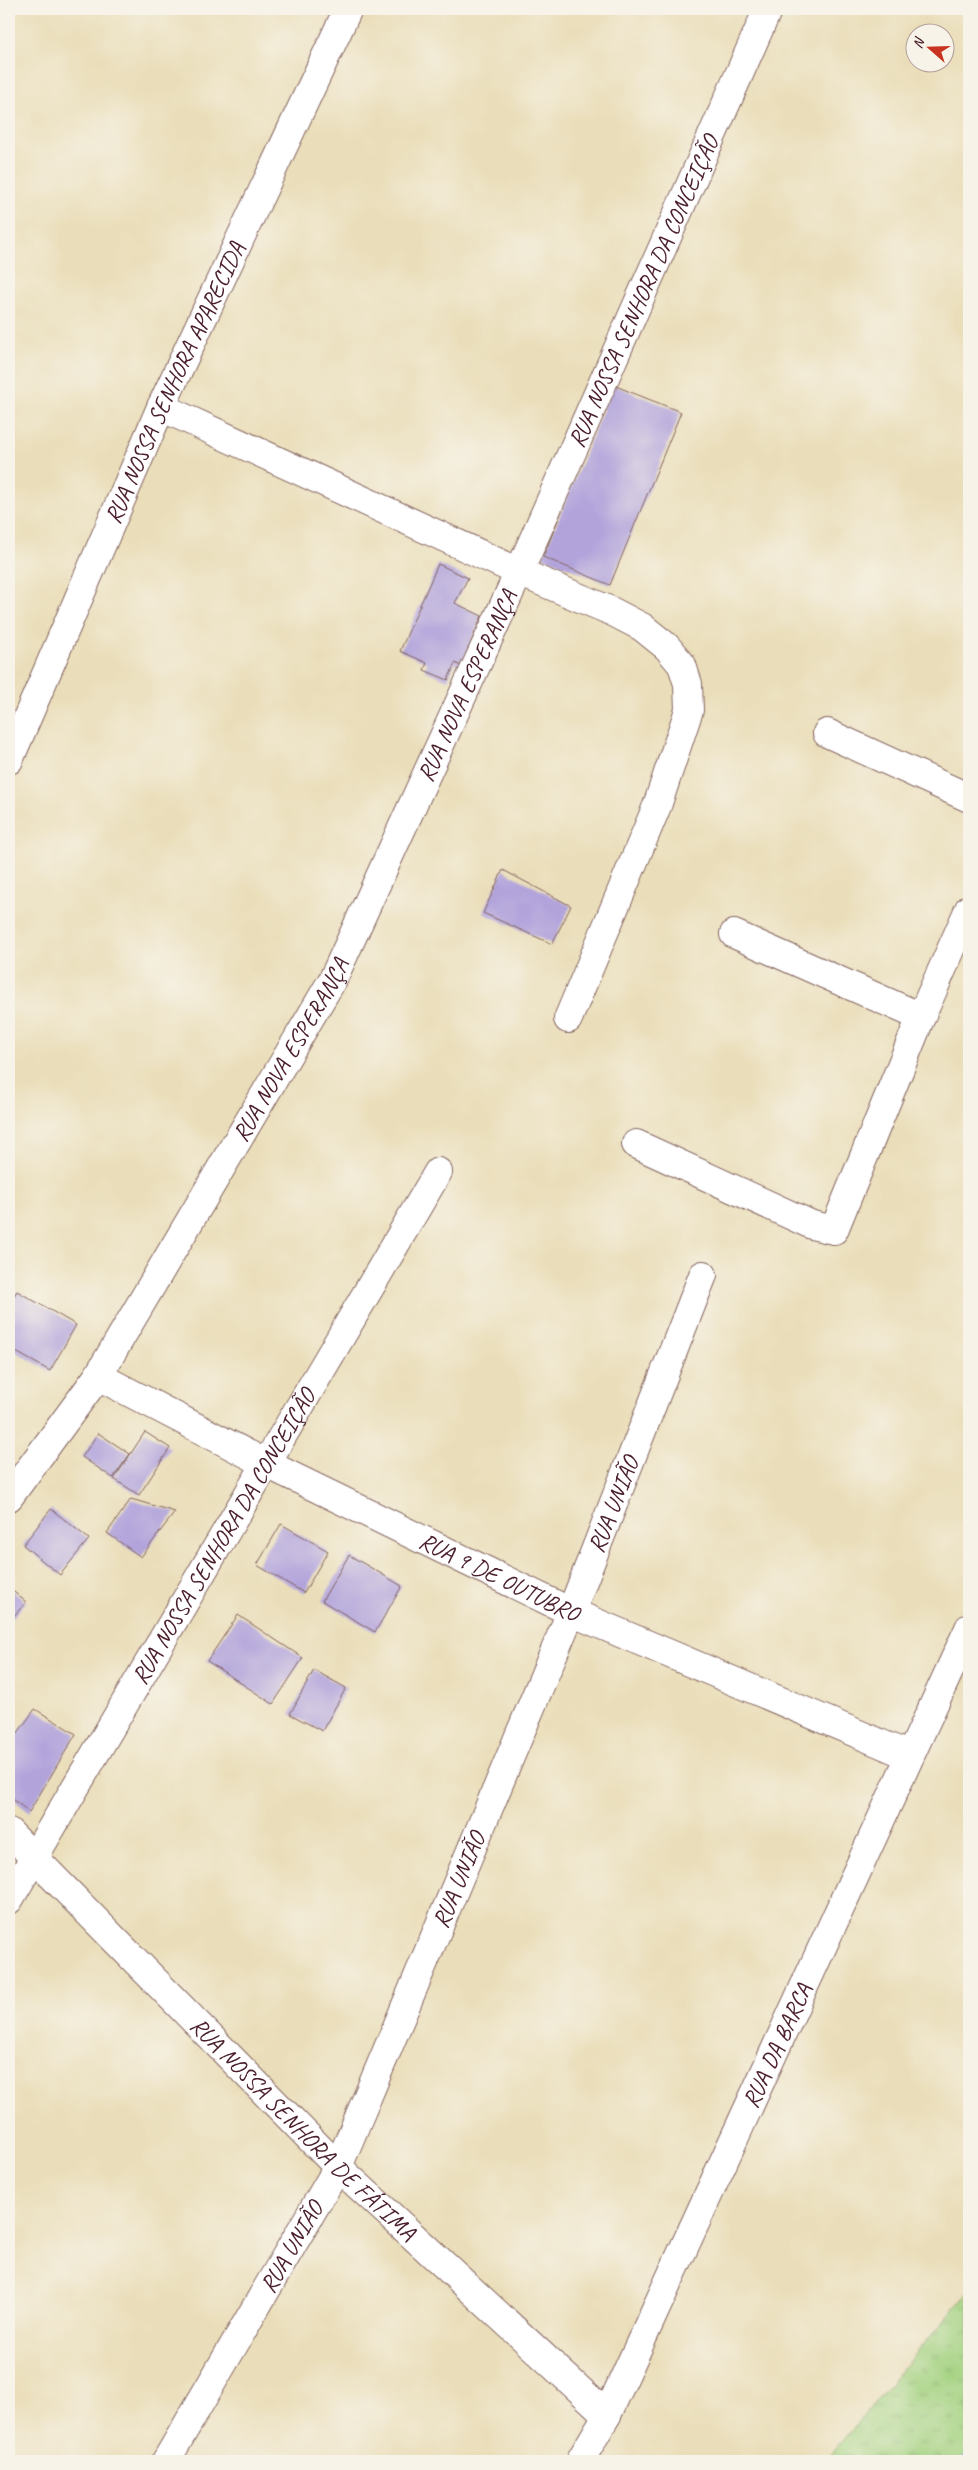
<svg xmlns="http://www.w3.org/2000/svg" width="978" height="2470" font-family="Caveat,sans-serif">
<defs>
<pattern id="grass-tufts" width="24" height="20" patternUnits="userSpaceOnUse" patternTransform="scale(1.25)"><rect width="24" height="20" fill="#a2d17f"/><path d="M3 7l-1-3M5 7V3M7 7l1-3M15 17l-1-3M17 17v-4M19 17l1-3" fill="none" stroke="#8db36e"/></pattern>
</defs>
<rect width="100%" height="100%" fill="#f7f3e8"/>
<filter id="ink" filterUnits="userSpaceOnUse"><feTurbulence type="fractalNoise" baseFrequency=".02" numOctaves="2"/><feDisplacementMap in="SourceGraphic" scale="10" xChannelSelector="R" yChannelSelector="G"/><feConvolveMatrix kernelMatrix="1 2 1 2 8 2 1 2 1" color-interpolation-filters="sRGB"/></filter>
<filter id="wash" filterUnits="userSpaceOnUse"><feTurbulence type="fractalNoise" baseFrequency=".0096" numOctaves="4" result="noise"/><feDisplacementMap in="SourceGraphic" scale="20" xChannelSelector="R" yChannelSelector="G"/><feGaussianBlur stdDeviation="1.12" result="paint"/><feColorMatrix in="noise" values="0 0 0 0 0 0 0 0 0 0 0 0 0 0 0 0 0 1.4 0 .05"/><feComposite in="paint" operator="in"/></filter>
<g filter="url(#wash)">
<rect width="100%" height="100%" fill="#eadeba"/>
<polygon fill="url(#grass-tufts)" stroke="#767855" points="969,2291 969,2461 825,2461"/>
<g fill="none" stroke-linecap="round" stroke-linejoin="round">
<polyline stroke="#71a4dd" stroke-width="11" points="966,2461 969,2458"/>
</g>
<g id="blocks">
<g fill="#b2a4db">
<polygon points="613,385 681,412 610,585 543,557"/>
<polygon points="438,564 468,578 455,603 482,616 461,666 455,663 448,680 424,670 427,663 400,651"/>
<polygon points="503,870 571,906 552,944 483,913"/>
<polygon points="17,1291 76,1325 50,1371 9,1348 9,1304"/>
<polygon points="145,1432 170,1448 139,1495 114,1479"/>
<polygon points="98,1433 130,1454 113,1478 82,1457"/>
<polygon points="131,1499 175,1512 141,1557 107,1533"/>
<polygon points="51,1509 89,1539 60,1575 23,1545"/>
<polygon points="281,1524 328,1551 304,1593 257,1565"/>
<polygon points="349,1555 402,1586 375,1632 322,1601"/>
<polygon points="9,1588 26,1602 9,1622"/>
<polygon points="238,1615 303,1658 273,1704 207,1661"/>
<polygon points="314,1670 346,1688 322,1731 290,1714"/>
<polygon points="35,1709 76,1734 29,1812 9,1796 9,1745"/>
</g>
</g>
</g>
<g filter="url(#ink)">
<use href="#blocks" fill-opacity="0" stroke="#82625d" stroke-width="1"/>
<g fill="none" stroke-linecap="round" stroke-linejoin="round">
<g stroke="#82625d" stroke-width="30">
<g id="minor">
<polyline points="161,407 519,572 611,611 642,627 667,647 682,665 688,684 689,710 657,806 568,1019"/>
<polyline points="827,733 969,798"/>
<path id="s1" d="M9 760 161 407 348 9"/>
<polyline points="734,934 921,1017"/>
<polyline points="636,1144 812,1225 834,1230 921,1017 969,909"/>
<path id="s2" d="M98 1376 265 1463 571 1612 910 1756"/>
<path id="s3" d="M9 1497 98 1376 333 979 519 572 768 9"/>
<path id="s4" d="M9 1832 338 2167 607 2415"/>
<path id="s5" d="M9 1900 438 1172"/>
<path id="s6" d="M166 2461 338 2167 571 1612 703 1275"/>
<path id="s7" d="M580 2461 607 2415 969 1628"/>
</g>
</g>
<use href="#minor" stroke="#fff" stroke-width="28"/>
</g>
</g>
<g text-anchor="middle" stroke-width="4" stroke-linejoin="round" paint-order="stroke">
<g font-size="24" fill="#4a1f2b" stroke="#f7f3e8">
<text dy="8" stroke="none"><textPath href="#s3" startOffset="1366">RUA NOSSA SENHORA DA CONCEIÇÃO</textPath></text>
<text dy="8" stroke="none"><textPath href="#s1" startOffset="412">RUA NOSSA SENHORA APARECIDA</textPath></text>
<text dy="8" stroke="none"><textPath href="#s3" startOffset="934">RUA NOVA ESPERANÇA</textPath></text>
<text dy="8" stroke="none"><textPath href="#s3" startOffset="529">RUA NOVA ESPERANÇA</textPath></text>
<text dy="8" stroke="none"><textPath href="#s6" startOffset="1058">RUA UNIÃO</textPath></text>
<text dy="8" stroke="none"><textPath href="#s5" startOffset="422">RUA NOSSA SENHORA DA CONCEIÇÃO</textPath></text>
<text dy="8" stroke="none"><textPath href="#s2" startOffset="449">RUA 9 DE OUTUBRO</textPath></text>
<text dy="8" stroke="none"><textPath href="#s6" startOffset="652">RUA UNIÃO</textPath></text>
<text dy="8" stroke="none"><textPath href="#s7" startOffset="460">RUA DA BARCA</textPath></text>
<text dy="8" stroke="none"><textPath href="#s4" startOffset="418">RUA NOSSA SENHORA DE FÁTIMA</textPath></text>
<text dy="8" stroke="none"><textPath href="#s6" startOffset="248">RUA UNIÃO</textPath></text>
</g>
</g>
<rect width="978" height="2470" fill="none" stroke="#f7f3e8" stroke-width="30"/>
<g transform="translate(930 48) rotate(290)"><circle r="24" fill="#f7f3e8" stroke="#b29e9c"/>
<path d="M0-4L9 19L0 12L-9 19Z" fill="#c8321e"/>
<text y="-8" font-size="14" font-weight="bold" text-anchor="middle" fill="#4a1f2b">N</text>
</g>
</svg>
